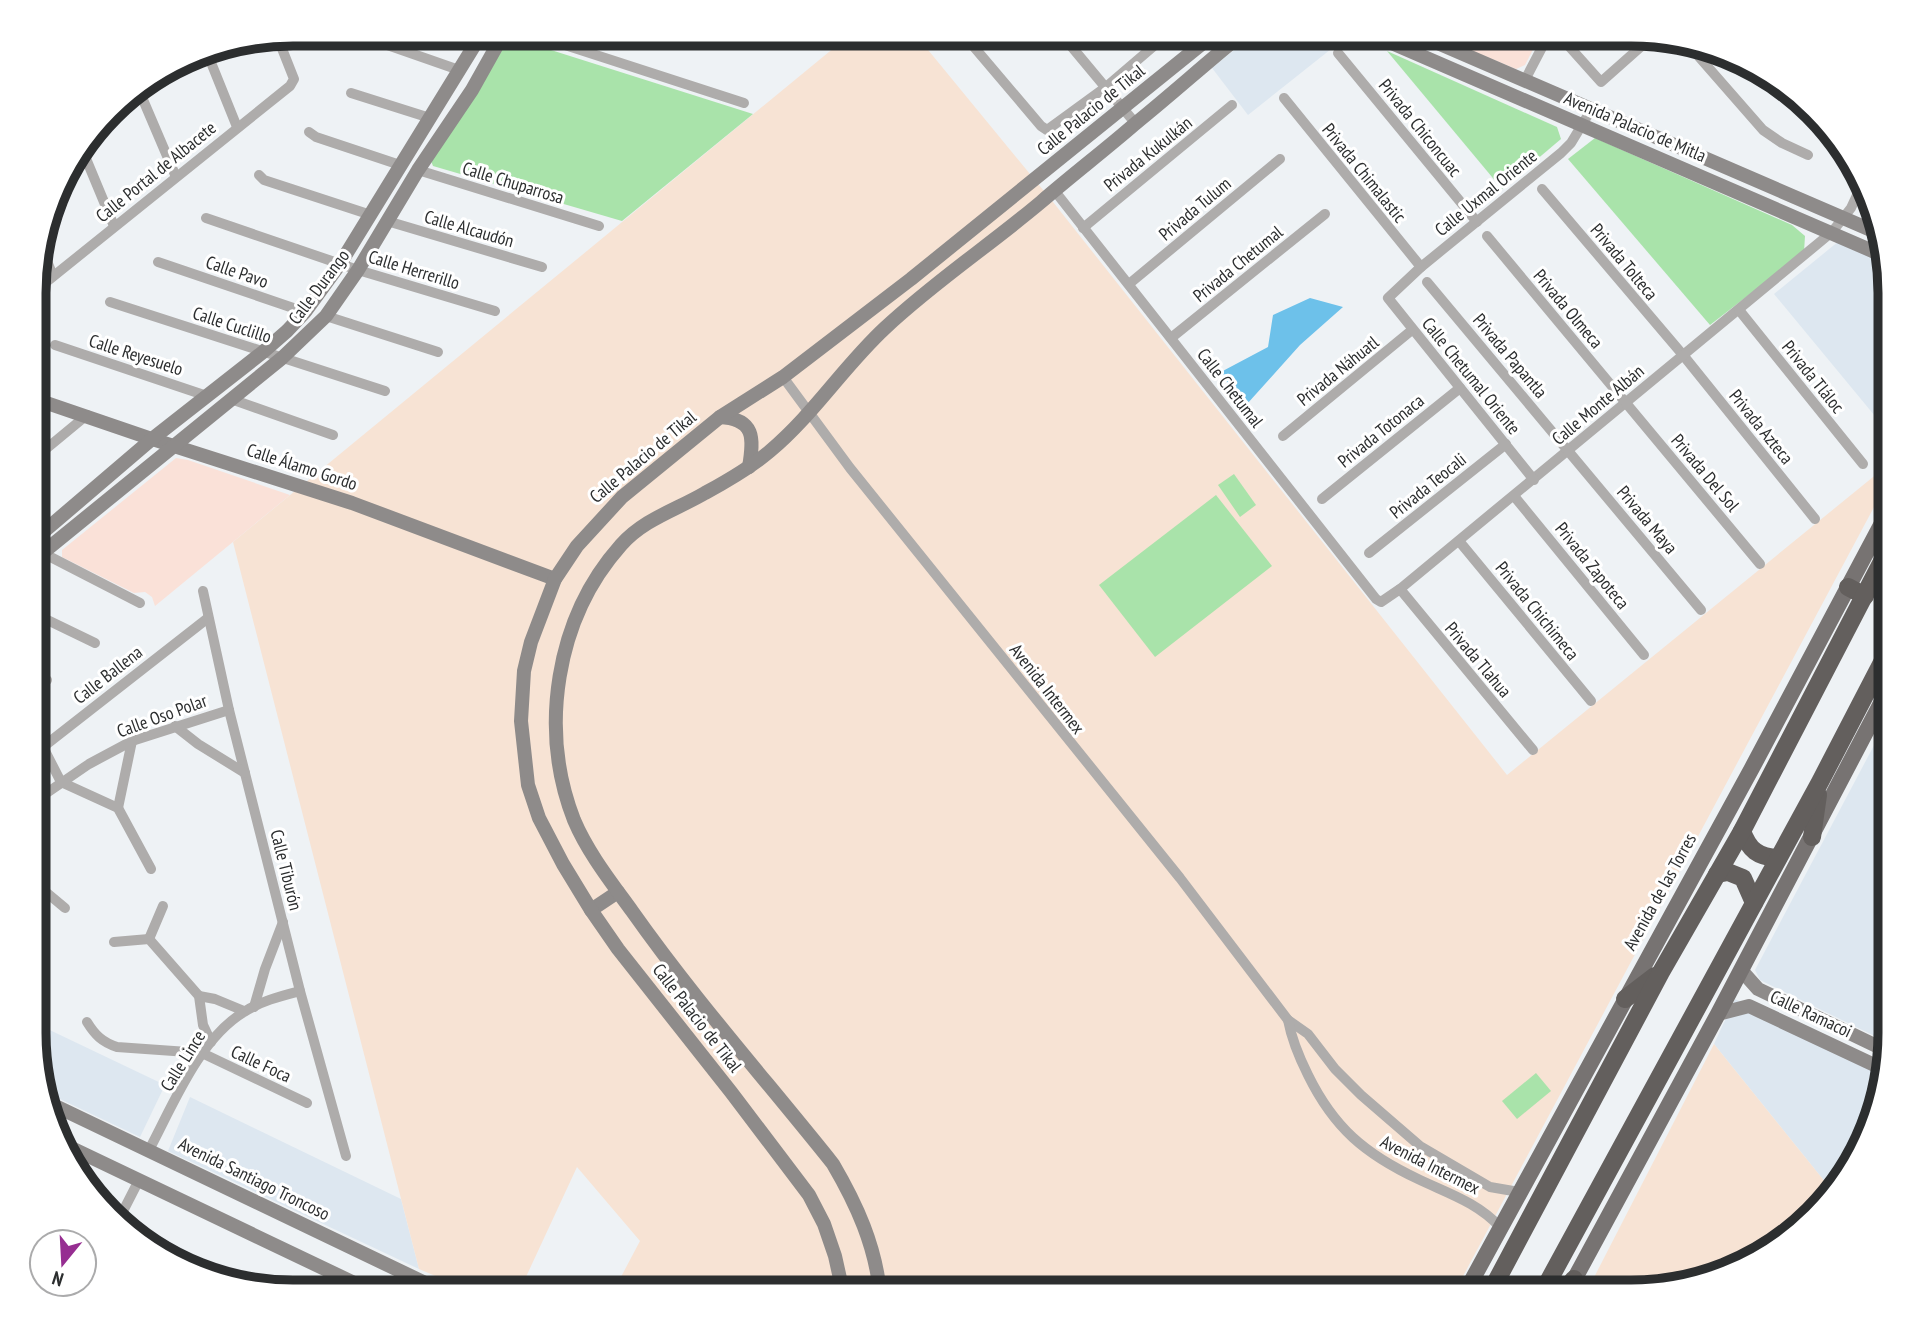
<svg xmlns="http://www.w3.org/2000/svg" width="1923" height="1326" font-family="'PT Sans Narrow',sans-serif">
<rect width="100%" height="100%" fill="#eef2f5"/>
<g fill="#dde7f0">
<polygon points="1254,34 1350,34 1248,115 1212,68"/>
<polygon points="1839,241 1885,261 1889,276 1889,433 1774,294"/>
<polygon points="1889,717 1889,1043 1760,980 1755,970"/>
<polygon points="1735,999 1884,1075 1876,1117 1834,1193 1714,1044"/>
<polygon points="35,1023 165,1085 140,1137 43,1091 35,1067"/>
<polygon points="190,1097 401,1199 419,1269 168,1151"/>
</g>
<g fill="#f7e3d4">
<polygon points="852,33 915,34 1053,202 1507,775 1889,464 1889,479 1454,1293 613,1292 640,1241 577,1167 519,1292 473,1292 419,1269 233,542"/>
<polygon points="1714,1044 1834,1193 1746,1266 1631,1293 1586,1293"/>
</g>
<g fill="#fae1d8">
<polygon points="1432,34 1541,34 1525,65 1516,69"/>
<polygon points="176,458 188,460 290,495 155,606 152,597 145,592 134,593 62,557 62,550"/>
</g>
<g fill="#a9e3aa">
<polygon points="510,37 753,114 622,221 433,166 431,161"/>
<polygon points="1387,51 1557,127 1561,139 1502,189"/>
<polygon points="1595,138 1792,225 1805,236 1804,252 1710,325 1568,159"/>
<polygon points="1234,474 1256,505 1240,517 1218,485"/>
<polygon points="1216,495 1272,566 1155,657 1099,585"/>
<polygon points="1536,1073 1551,1091 1517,1119 1502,1101"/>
</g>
<polygon fill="#6dc1ea" points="1310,298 1343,307 1300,345 1247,404 1219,373 1268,347 1273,315"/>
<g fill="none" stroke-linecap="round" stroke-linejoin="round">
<g stroke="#aeacab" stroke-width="10">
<polyline points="353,33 459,70"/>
<polyline points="528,33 744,103"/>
<polyline points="721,33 747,39"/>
<polyline points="963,34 1041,126 1047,130 1106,87 1155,45 1158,41 1158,34"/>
<polyline points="1061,34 1136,124"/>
<polyline points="1558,34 1601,82 1654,35"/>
<polyline points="1686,42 1763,130 1782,143 1808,155"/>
<polyline points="206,50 237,127"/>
<polyline points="1338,53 1477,222"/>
<polyline points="1525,80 1549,34"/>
<polyline points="138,88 176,177"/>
<polyline points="351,93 430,118"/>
<polyline points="1284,98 1421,267"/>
<polyline points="309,132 316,137 400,165"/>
<polyline points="82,149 114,226"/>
<polyline points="418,170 599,226"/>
<polyline points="259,175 264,180 371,215"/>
<polyline points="1542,189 1683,355 1815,519"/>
<polyline points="1054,190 1376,599 1381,602 1400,589 1832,232 1851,208 1864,180"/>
<polyline points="206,218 358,270 495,311"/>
<polyline points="387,221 542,267"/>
<polyline points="1083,228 1232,105"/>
<polyline points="1487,236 1760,564"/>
<polyline points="40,244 53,276"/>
<polyline points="158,262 305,312"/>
<polyline points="1427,282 1701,610"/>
<polyline points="1129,284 1280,159"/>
<polyline points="35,291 290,86 294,79 277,36"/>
<polyline points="110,302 385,391"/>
<polyline points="1739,310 1863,464"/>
<polyline points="326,316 438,352"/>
<polyline points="1171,338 1325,214"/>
<polyline points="55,345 207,396"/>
<polyline points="783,377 850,468 1180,878 1288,1020 1308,1034 1335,1069 1361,1095 1420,1146 1490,1187 1519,1192"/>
<polyline points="231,399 333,435"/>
<polyline points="1283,436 1412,330"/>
<polyline points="35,458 87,415"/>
<polyline points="1534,480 1388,298 1421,267 1561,153 1571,143 1591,110"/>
<polyline points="1514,496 1644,655"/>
<polyline points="1322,499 1460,388"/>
<polyline points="1459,541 1591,701"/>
<polyline points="35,549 140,603"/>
<polyline points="1369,553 1506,444"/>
<polyline points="1400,589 1533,750"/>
<polyline points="203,591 229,710 300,991 346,1156"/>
<polyline points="35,614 95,643"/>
<polyline points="35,675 47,680"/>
<polyline points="175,726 198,744 245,773"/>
<polyline points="35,801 89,764 132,741 229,710"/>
<polyline points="118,808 132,741"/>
<polyline points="151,869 118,808 61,782 43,747 208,618"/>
<polyline points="35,883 65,908"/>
<polyline points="149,939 163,906"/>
<polyline points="114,942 149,939 199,996 203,1025 211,1042"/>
<polyline points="199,996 215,999 244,1011"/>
<polyline points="254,1007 265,969 283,922"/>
<path d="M1288 1020C1292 1041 1299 1057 1308 1075 1334 1128 1365 1154 1418 1179 1447 1193 1477 1202 1500 1227"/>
<path d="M87 1022C95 1035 102 1042 117 1047L202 1053 307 1103"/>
<path d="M149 1150C173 1105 199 1039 244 1012 261 1001 281 996 300 991"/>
<polyline points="118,1221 139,1180"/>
</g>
<g stroke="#8e8b8a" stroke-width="14">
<polyline points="1371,34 1884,256"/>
<polyline points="1417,34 1878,233"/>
<polyline points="35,399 152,439 352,503 555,579"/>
<path d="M720 417C755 419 754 438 749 467"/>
<polyline points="35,539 152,439 263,352 287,331 305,312 340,264 482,33"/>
<polyline points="35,559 282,358 326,316 358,270 418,170 472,90 504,33"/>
<polyline points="591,910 618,892"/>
<polyline points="1741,970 1758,989 1889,1052"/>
<polyline points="1718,1014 1749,1006 1885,1070"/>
<polyline points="47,1102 444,1292"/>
<polyline points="61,1143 373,1292"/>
<polyline points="843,1292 835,1256 824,1224 809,1195 731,1092 618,949 591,910 563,864 539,818 528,785 521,721 524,671 531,642 555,579 577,546 622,497 720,417 783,377 911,279 1214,34"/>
<path d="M880 1292C875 1245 857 1205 833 1164 766 1080 694 999 632 911 611 882 588 853 574 820 539 730 555 619 621 545 644 519 676 510 705 493 727 481 750 468 770 451 813 415 844 366 885 328 934 282 990 245 1041 202 1072 175 1105 150 1136 123 1172 94 1206 63 1242 34"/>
</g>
<g stroke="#777372" stroke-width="16">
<polyline points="1568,1291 1718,1014 1889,688"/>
<polyline points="1465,1293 1752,768 1889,510"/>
</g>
<g stroke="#635f5d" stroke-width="18">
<polyline points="1848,587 1865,596"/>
<path d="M1742 831C1749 850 1758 857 1778 858"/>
<polyline points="1812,837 1818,795"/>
<polyline points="1717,874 1728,872 1743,878 1754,903"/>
<polyline points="1625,999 1655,976"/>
<polyline points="1490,1293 1661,972 1742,831 1889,548"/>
<polyline points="1542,1293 1820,782 1889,649"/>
<polyline points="1562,1293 1574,1279"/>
</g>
</g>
<g text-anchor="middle" stroke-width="6" stroke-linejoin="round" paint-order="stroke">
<g font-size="18" fill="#2c2e2f" stroke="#fff">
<text transform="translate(1091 110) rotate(-39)" y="6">Calle Palacio de Tikal</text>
<text transform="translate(1635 127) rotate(23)" y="6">Avenida Palacio de Mitla</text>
<text transform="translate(1420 128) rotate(51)" y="6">Privada Chiconcuac</text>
<text transform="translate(1148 154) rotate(-39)" y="6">Privada Kukulkán</text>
<text transform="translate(156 172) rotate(-39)" y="6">Calle Portal de Albacete</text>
<text transform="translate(1364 173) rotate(51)" y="6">Privada Chimalastic</text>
<text transform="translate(513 183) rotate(17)" y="6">Calle Chuparrosa</text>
<text transform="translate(1486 193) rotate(-39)" y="6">Calle Uxmal Oriente</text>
<text transform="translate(1195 209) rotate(-40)" y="6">Privada Tulum</text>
<text transform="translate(469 229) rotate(16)" y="6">Calle Alcaudón</text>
<text transform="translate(1624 262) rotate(50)" y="6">Privada Tolteca</text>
<text transform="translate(1238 264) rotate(-39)" y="6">Privada Chetumal</text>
<text transform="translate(414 270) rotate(17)" y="6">Calle Herrerillo</text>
<text transform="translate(237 272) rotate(19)" y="6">Calle Pavo</text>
<text transform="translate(319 287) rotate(-53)" y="6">Calle Durango</text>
<text transform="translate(1568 309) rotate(50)" y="6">Privada Olmeca</text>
<text transform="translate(232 325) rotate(18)" y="6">Calle Cuclillo</text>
<text transform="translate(136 355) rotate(18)" y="6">Calle Reyesuelo</text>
<text transform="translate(1510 356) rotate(50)" y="6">Privada Papantla</text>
<text transform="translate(1338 371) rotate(-39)" y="6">Privada Náhuatl</text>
<text transform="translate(1471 376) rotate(51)" y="6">Calle Chetumal Oriente</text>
<text transform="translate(1813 377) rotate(51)" y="6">Privada Tláloc</text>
<text transform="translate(1230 388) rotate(52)" y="6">Calle Chetumal</text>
<text transform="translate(1598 405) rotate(-40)" y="6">Calle Monte Albán</text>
<text transform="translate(1761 427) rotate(51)" y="6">Privada Azteca</text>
<text transform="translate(1381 431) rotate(-39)" y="6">Privada Totonaca</text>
<text transform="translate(643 457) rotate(-40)" y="6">Calle Palacio de Tikal</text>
<text transform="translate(302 467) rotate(18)" y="6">Calle Álamo Gordo</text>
<text transform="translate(1705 473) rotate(50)" y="6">Privada Del Sol</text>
<text transform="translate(1428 486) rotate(-39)" y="6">Privada Teocali</text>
<text transform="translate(1647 520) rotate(50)" y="6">Privada Maya</text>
<text transform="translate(1592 566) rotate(51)" y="6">Privada Zapoteca</text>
<text transform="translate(1537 611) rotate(51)" y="6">Privada Chichimeca</text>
<text transform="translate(1478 660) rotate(50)" y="6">Privada Tlahua</text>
<text transform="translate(108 675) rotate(-38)" y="6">Calle Ballena</text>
<text transform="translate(1047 689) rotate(52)" y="6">Avenida Intermex</text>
<text transform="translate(162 716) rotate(-20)" y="6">Calle Oso Polar</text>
<text transform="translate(286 870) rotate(76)" y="6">Calle Tiburón</text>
<text transform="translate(1660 892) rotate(-61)" y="6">Avenida de las Torres</text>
<text transform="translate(1811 1014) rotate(25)" y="6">Calle Ramacoi</text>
<text transform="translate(697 1018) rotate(52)" y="6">Calle Palacio de Tikal</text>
<text transform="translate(183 1061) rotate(-58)" y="6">Calle Lince</text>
<text transform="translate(261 1064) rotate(25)" y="6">Calle Foca</text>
<text transform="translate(1430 1165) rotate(27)" y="6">Avenida Intermex</text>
<text transform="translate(254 1179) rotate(26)" y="6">Avenida Santiago Troncoso</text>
</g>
</g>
<path d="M0 0H1923V1326H0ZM293 46H1631A247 247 0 0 1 1878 293V1033A247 247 0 0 1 1631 1280H293A247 247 0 0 1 46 1033V293A247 247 0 0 1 293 46Z" fill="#fff" fill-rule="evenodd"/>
<path fill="none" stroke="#2c2e2f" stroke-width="9" d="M293 46H1631A247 247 0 0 1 1878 293V1033A247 247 0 0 1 1631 1280H293A247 247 0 0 1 46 1033V293A247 247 0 0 1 293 46Z"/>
<g transform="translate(63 1263) rotate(198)"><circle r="33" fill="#ffffff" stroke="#ababac" stroke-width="2"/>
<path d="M0-5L12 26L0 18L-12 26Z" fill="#962e91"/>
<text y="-10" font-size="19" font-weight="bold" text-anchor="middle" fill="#2c2e2f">N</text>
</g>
</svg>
